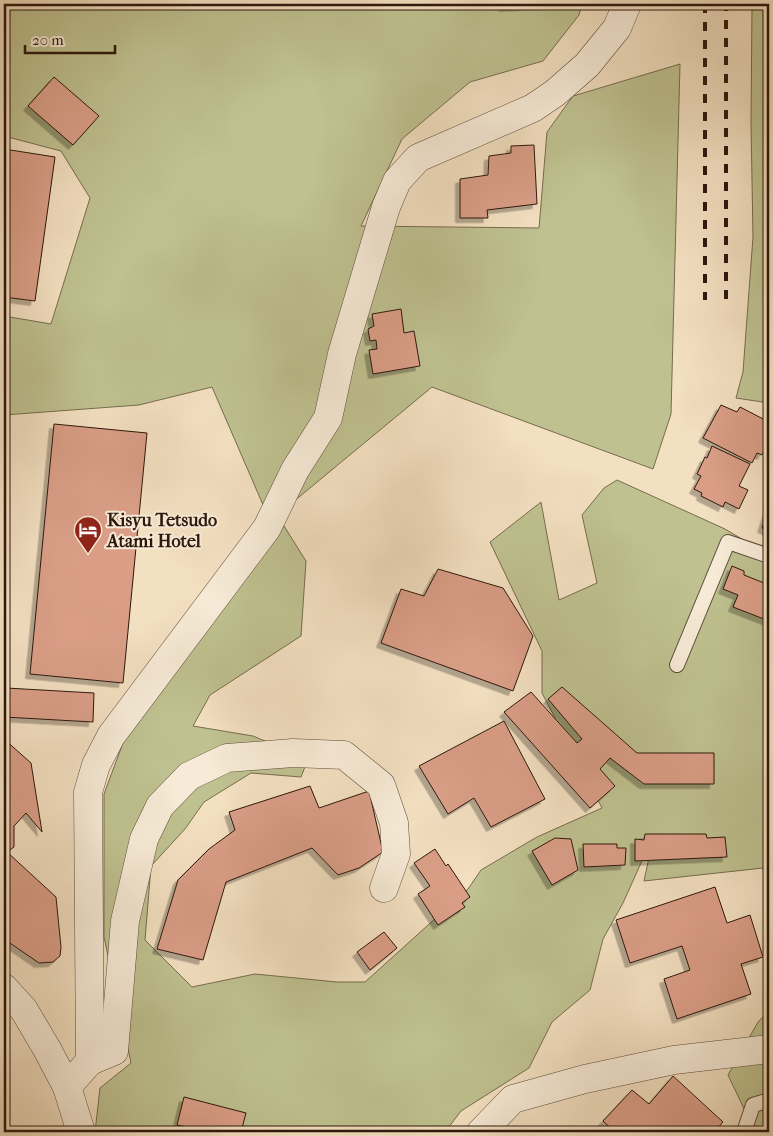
<svg xmlns="http://www.w3.org/2000/svg" width="773" height="1136" font-family="'IM FELL French Canon',serif">
<defs>
<filter id="shadow"><feDropShadow dx="-4.5" dy="4.5" stdDeviation="0" flood-color="#0004"/></filter>
</defs>
<rect width="100%" height="100%" fill="#f3e0c1"/>
<filter id="stains"><feTurbulence type="fractalNoise" baseFrequency=".004" numOctaves="4"/><feColorMatrix values="0 0 0 0 .2 0 0 0 0 .09 0 0 0 0 .02 0 0 0 .5 -.17"/></filter>
<radialGradient id="worn" r=".72"><stop offset=".6" stop-color="#630" stop-opacity="0"/><stop offset="1" stop-color="#630" stop-opacity=".3"/></radialGradient>
<g fill="#bfc190" stroke="#766c4e">
<polygon points="4,4 582,4 579,15 543,61 470,82 402,139 361,226 539,228 547,132 573,96 680,64 671,414 653,469 432,387 270,521 212,387 139,405 4,415 4,316 51,324 90,198 61,151 4,136"/>
<polygon points="752,4 769,4 769,403 736,398 743,372 753,237 751,123"/>
<polygon points="617,480 725,529 769,555 769,897 763,868 644,881 654,834 623,903 603,939 590,990 552,1022 529,1068 461,1111 445,1132 95,1132 100,1088 131,1063 104,937 104,794 123,743 284,526 306,561 301,636 210,695 193,726 253,736 308,759 301,777 251,773 204,802 185,829 151,866 145,940 192,987 255,974 337,982 365,982 468,889 481,870 537,837 602,808 542,693 542,651 490,542 541,502 559,600 597,583 582,515 604,488"/>
<polygon points="769,1011 769,1132 755,1132 728,1075 758,1022"/>
</g>
<g fill="#da9e87" stroke="#2d170d" filter="url(#shadow)">
<polygon points="504,4 553,4 504,7"/>
<polygon points="54,77 99,116 73,145 28,106"/>
<polygon points="534,145 537,204 487,210 488,218 460,218 460,179 488,175 489,156 511,153 511,146"/>
<polygon points="4,149 55,157 35,301 4,297"/>
<polygon points="401,309 404,333 414,331 420,366 373,374 369,350 377,349 376,340 370,341 368,329 374,326 372,314"/>
<polygon points="721,405 737,412 740,407 769,422 769,440 762,455 757,453 752,463 703,438"/>
<polygon points="54,424 147,433 123,683 30,674"/>
<polygon points="712,446 750,464 739,486 748,490 739,509 725,502 723,507 701,496 702,493 694,489 701,476 697,474 705,457 707,458"/>
<polygon points="769,507 769,531 762,528"/>
<polygon points="732,566 744,571 744,575 769,585 769,621 733,607 738,595 723,589"/>
<polygon points="438,569 503,588 533,636 513,691 381,643 401,589 424,596"/>
<polygon points="562,687 637,753 714,753 714,784 644,784 610,758 600,769 615,786 590,808 504,712 531,692 577,743 582,739 548,699"/>
<polygon points="6,688 94,693 93,722 4,717"/>
<polygon points="504,721 545,799 491,827 474,798 448,814 419,766"/>
<polygon points="4,739 31,763 42,832 26,813 14,826 14,847 7,852 56,897 61,947 60,956 53,962 39,963 4,939"/>
<polygon points="310,786 319,808 369,791 383,852 359,868 338,875 312,848 226,882 203,960 157,949 178,880 209,849 235,830 229,812"/>
<polygon points="645,834 706,834 707,838 725,837 727,857 635,861 635,839 644,840"/>
<polygon points="555,838 571,839 578,870 552,885 532,851"/>
<polygon points="583,844 617,844 617,848 626,848 625,865 584,867"/>
<polygon points="435,849 446,866 448,864 470,897 462,903 465,907 438,925 418,894 430,886 414,863"/>
<polygon points="715,887 727,923 750,915 763,957 741,964 751,994 677,1019 664,979 690,970 682,946 630,963 616,920"/>
<polygon points="384,932 397,948 370,970 357,952"/>
<polygon points="673,1076 723,1122 714,1132 615,1132 603,1121 632,1090 649,1104"/>
<polygon points="184,1097 246,1113 241,1132 185,1132 187,1127 177,1125"/>
</g>
<g fill="none" stroke-linecap="round" stroke-linejoin="round">
<g stroke="#5e493a" stroke-width="16">
<g id="service">
<polyline points="677,665 728,542 769,556"/>
<polyline points="744,1132 753,1105 769,1100"/>
</g>
</g>
<g stroke="#5e493a" stroke-width="29">
<g id="minor">
<polyline points="90,1061 114,1051 125,921 144,839 160,806 189,776 227,758 293,753 344,755 381,785 394,823 396,854 384,888"/>
<polyline points="81,1132 67,1087 90,1061 88,792 96,765 111,736 267,528 295,470 328,418 342,354 386,207 397,181 418,158 533,108 555,93 587,65 617,28 627,4"/>
<polyline points="481,1132 513,1099 585,1079 674,1060 769,1049"/>
</g>
</g>
<g stroke="#5e493a" stroke-width="29">
<polyline id="tertiary" points="4,988 24,1010 47,1049 67,1087"/>
</g>
<use href="#service" stroke="#f7ebd7" stroke-width="14"/>
<use href="#minor" stroke="#f7ebd7" stroke-width="28"/>
<use href="#tertiary" stroke="#f7ebd7" stroke-width="28"/>
<g stroke="#2d170d" stroke-width="4" stroke-dasharray="9 9" stroke-linecap="butt">
<polyline points="705,4 705,300"/>
<polyline points="726,299 726,4"/>
</g>
</g>
<defs>
<g id="hotel-pin" transform="scale(1.4375)"><path d="M0 17L-7.5 6A9.5 9.5 0 1 1 7.5 6Z" fill="#8f2418" stroke="#f7ebd7"/><path d="M-6-4.5h1.5V1H6V5H4.5V3h-9V5H-6ZM-4 0a1.8 1.8 0 1 1 3.6 0ZM.5 0V-2.5h3Q6-2.5 6 0Z" fill="#fff"/></g>
</defs>
<g fill-rule="evenodd">
<use href="#hotel-pin" x="88" y="530"/>
</g>
<g text-anchor="middle" stroke-width="4" stroke-linejoin="round" paint-order="stroke">
<g font-size="18" font-weight="bold" fill="#2d170d" stroke="#f7ebd7" text-anchor="start">
<text x="107" y="526">Kisyu Tetsudo<tspan x="107" dy="21">Atami Hotel</tspan></text>
</g>
</g>
<rect width="773" height="1136" fill="none" stroke="#f3e0c1" stroke-width="20"/>
<rect x="5" y="5" width="763" height="1126" fill="none" stroke="#2d170d" stroke-width="2.5"/>
<rect x="10" y="10" width="753" height="1116" fill="none" stroke="#2d170d"/>
<path d="M25 45v8h90v-8" fill="none" stroke="#2d170d" stroke-width="2.5"/>
<text x="32" y="45" font-size="15" fill="#2d170d" stroke="#f7ebd7" stroke-width="4" paint-order="stroke">20 m</text>
<rect width="100%" height="100%" filter="url(#stains)"/>
<rect width="100%" height="100%" fill="url(#worn)"/>
</svg>
